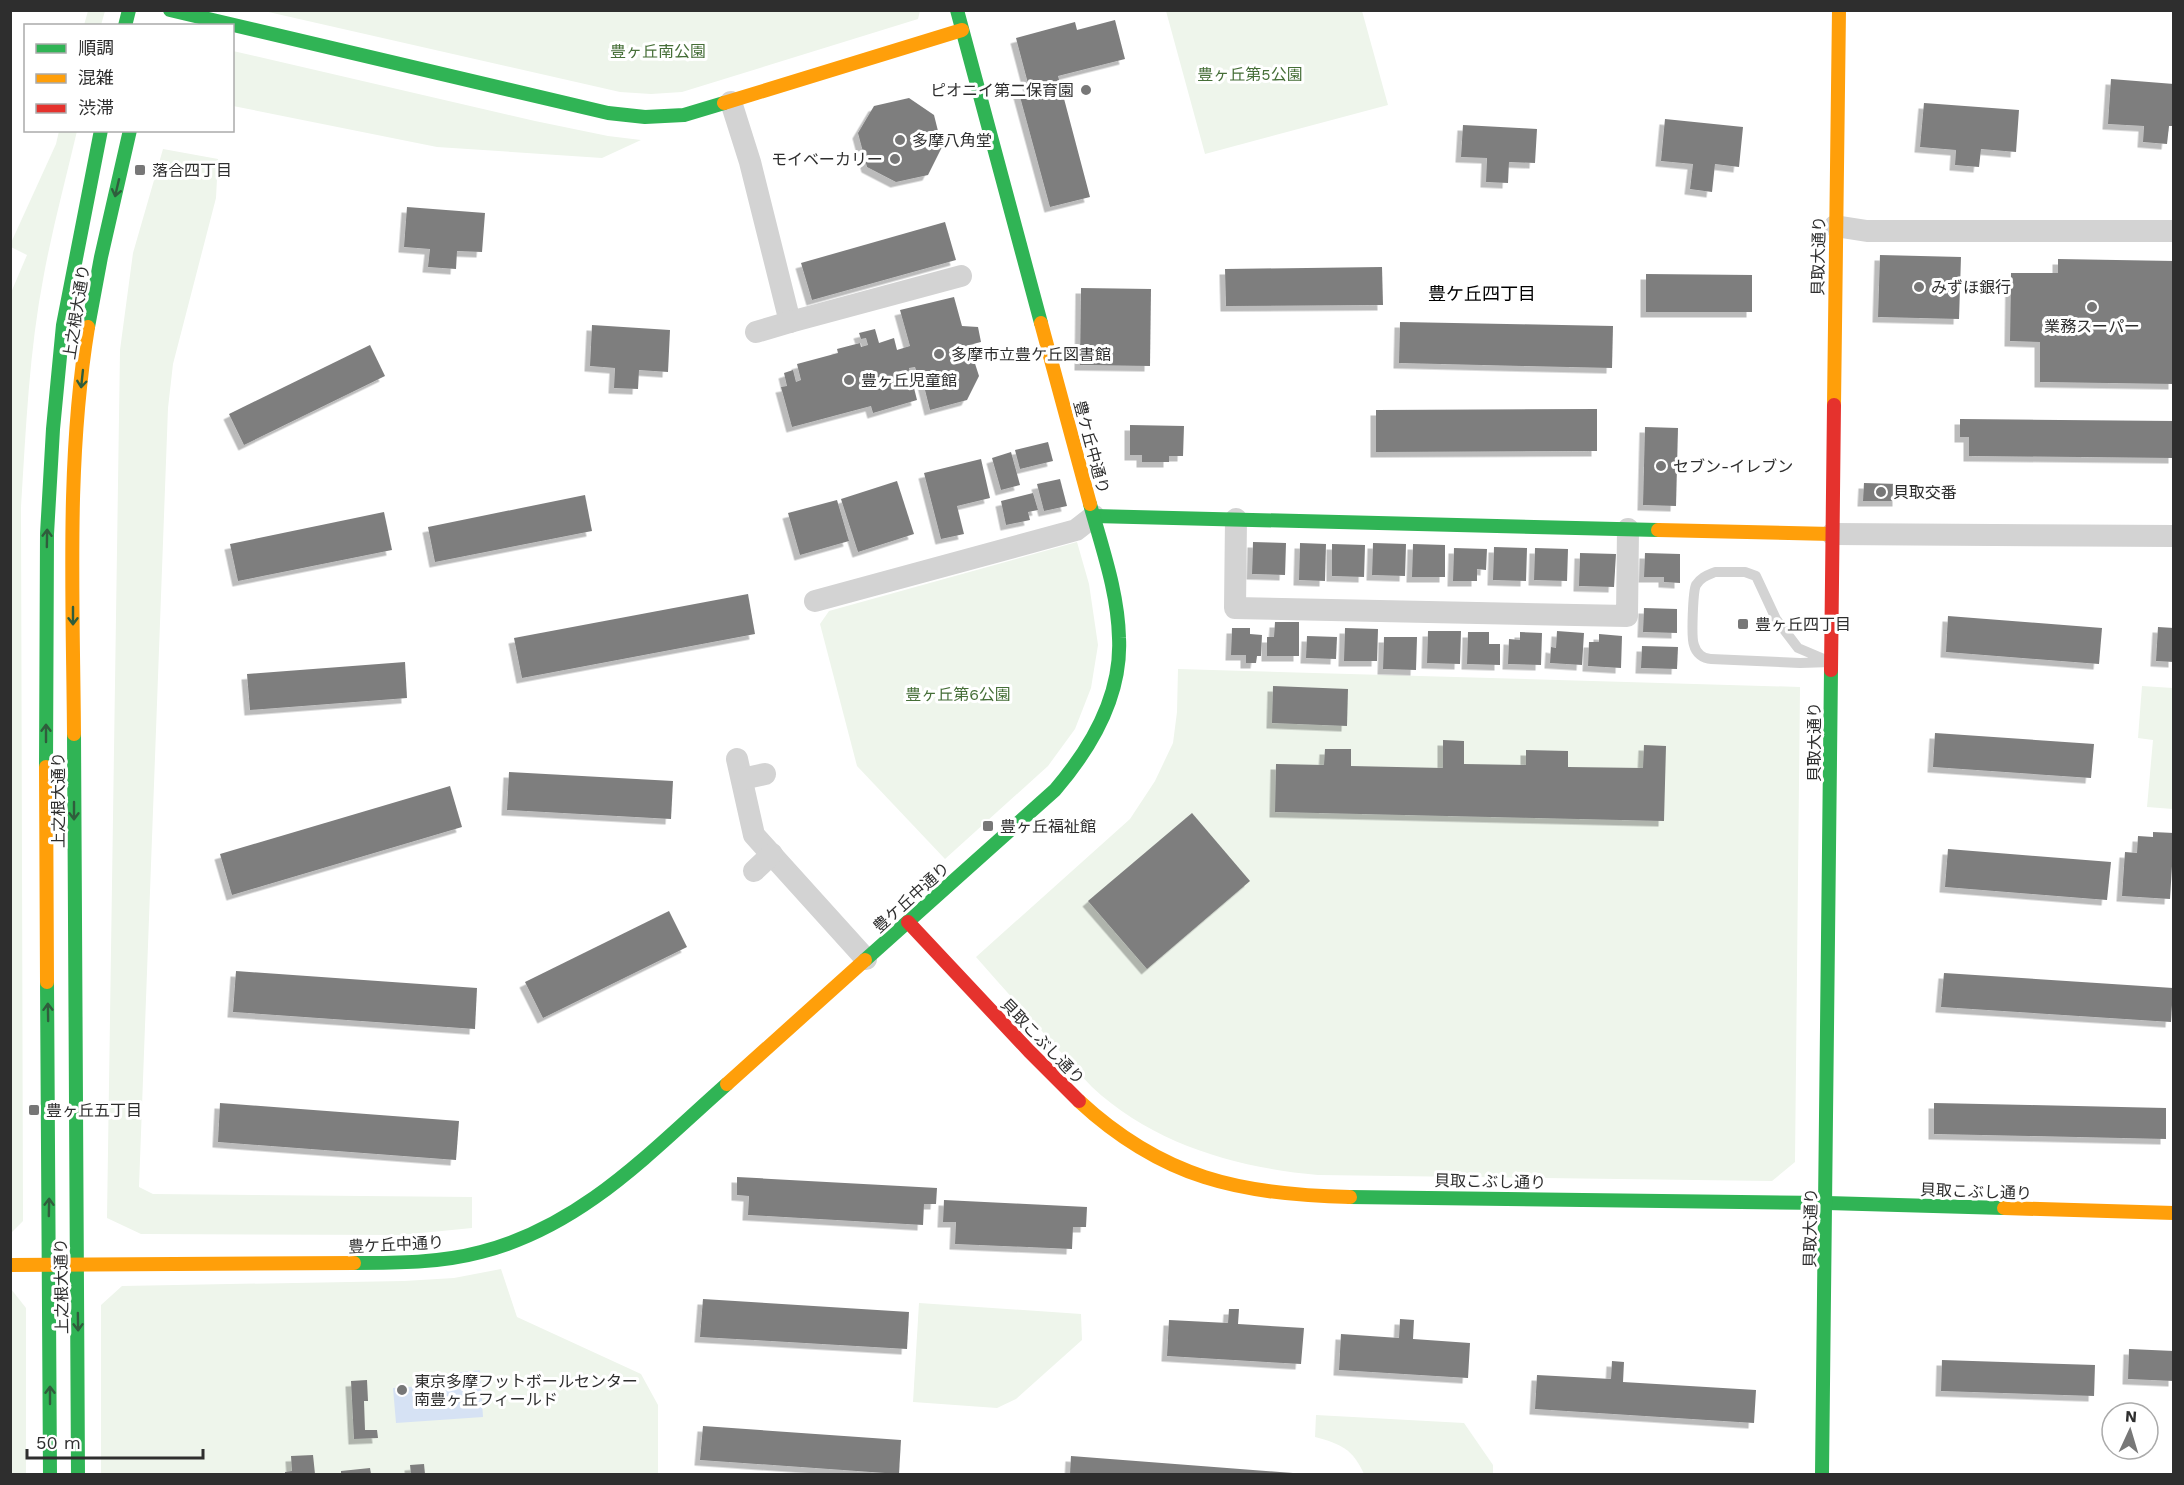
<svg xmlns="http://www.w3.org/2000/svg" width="2184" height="1485" font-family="'Work Sans','Noto Sans JP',sans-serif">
<defs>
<filter id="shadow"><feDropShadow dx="-5.5" dy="5.5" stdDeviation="0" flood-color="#0004"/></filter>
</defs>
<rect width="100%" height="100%" fill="#fff"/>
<g fill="#eef5eb">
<polygon points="88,11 105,11 101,25 84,25"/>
<polygon points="264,11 920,11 918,19 682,92 651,94 620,92"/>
<polygon points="1166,11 1362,11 1388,105 1205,154"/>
<polygon points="233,51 535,121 608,136 641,140 602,158 437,147 233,106"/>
<path d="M59 131H77C66 178 53 226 44 274 29 351 26 429 21 507L23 1221 11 1233 10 295 27 255 11 247 10 245 56 144Z"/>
<polygon points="163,149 218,159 216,198 173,364 168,408 139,1187 153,1194 472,1197 472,1228 401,1235 141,1234 107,1218 120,350 133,253"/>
<polygon points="1077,542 1089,584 1098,645 1091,688 1075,729 1048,766 945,859 857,766 820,624 829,611"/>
<path d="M1178 669 1800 687 1795 1162 1772 1181 1318 1175C1237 1168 1153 1144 1092 1087 1079 1074 1068 1059 1055 1046 1029 1016 1002 987 976 957L1130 819 1155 781 1173 743 1177 712Z"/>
<polygon points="2142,686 2173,688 2173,809 2147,807 2153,740 2138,738"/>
<polygon points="501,1269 517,1317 641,1374 658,1405 658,1474 101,1474 101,1305 122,1286 404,1281 454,1278"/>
<polygon points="11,1289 26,1308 26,1474 11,1474"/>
<polygon points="919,1303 1081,1314 1082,1340 1016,1399 997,1408 913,1402"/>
<path d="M1316 1415 1464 1423 1493 1465V1474H1364C1353 1449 1341 1444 1315 1437Z"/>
</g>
<polygon fill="#d6e2f4" points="480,1370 483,1417 396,1423 393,1388 453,1384 452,1373"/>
<g fill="#7e7e7e" filter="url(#shadow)">
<polygon points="1115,20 1125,59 1058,76 1090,197 1050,207 1019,93 1030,91 1016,38 1075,22 1077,30"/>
<polygon points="2111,79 2174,84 2174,126 2169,126 2167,144 2143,142 2144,126 2108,124"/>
<polygon points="909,98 934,115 942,147 928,175 896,182 867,167 858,133 874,106"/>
<polygon points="1924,103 2019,110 2016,152 1981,149 1979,167 1955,165 1956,150 1920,147"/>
<polygon points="1665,119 1743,127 1739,167 1715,164 1712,192 1690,189 1693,164 1661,161"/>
<polygon points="1463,125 1537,129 1535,163 1509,162 1508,183 1486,182 1487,158 1461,157"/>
<polygon points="407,207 485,213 482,252 457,251 456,269 428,267 430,249 404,247"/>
<polygon points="945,222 956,260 812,300 801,263"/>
<polygon points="1880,255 1961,257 1959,319 1878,317"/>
<polygon points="2058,259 2174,261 2174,384 2040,382 2040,342 2010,341 2011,273 2058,273"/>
<polygon points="1382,267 1383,305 1226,306 1225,269"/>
<polygon points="1646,274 1752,275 1752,312 1646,312"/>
<polygon points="1081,288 1151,289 1150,366 1080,365"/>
<polygon points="954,297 962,326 978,327 981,342 969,345 979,376 967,400 930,410 922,378 919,379 915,367 909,368 917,400 873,413 871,406 792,427 781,387 787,386 784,373 793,370 796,382 801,380 797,364 838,353 837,349 860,343 861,347 868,345 866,338 861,339 859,333 875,329 879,343 894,338 897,350 910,346 900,310"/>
<polygon points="1400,322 1613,326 1612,368 1399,363"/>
<polygon points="592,325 670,330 668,372 639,370 638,389 614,388 615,368 590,366"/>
<polygon points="370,345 385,376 244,445 229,414"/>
<polygon points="1597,409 1597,451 1376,452 1376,410"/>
<polygon points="1960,419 2174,421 2174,458 1969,456 1969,437 1960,437"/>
<polygon points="1130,425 1184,426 1183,456 1169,456 1169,462 1142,462 1142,455 1130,455"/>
<polygon points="1645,427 1678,428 1676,506 1643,505"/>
<polygon points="1048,442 1053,461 1020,469 1015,450"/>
<polygon points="1011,452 1020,485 1001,490 992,458"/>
<polygon points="981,459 990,498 957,506 964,534 941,539 924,473"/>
<polygon points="1060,479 1067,506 1044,511 1037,484"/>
<polygon points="897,481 914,534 858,552 841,499"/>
<polygon points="1864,483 1898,484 1898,501 1863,501"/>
<polygon points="1033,493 1038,510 1028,512 1030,520 1006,525 1001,501"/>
<polygon points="585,495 592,531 435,562 428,527"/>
<polygon points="837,500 849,541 800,555 788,513"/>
<polygon points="384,512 392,550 238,581 230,544"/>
<polygon points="1253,542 1286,543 1285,575 1252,574"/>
<polygon points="1300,543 1326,544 1325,581 1299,580"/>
<polygon points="1373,543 1406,544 1405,576 1372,575"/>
<polygon points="1332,544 1365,545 1364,577 1332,576"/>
<polygon points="1413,544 1445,545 1445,577 1412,577"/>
<polygon points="1494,547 1527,548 1526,581 1493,580"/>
<polygon points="1454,548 1487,549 1486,570 1477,569 1477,581 1453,581"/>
<polygon points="1535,548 1568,549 1567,581 1534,580"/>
<polygon points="1580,553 1616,554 1614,587 1579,586"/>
<polygon points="1645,553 1680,554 1680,583 1664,582 1664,577 1644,577"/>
<polygon points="748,594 755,634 522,678 514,638"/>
<polygon points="1644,608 1677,609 1677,633 1643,632"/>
<polygon points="1948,616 2102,628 2099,664 1946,652"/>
<polygon points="1275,622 1299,622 1299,656 1267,656 1267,637 1274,637"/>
<polygon points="2158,627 2174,628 2174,662 2156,661"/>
<polygon points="1232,628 1250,628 1250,634 1262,635 1261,656 1257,656 1256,663 1246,663 1246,655 1231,655"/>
<polygon points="1345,628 1378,629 1377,661 1344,661"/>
<polygon points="1428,631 1461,631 1460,664 1427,663"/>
<polygon points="1557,631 1584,633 1582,665 1550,663 1551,647 1556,648"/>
<polygon points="1468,632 1489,632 1489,644 1500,644 1500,665 1467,664"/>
<polygon points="1520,632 1542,633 1541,665 1508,664 1509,639 1520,640"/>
<polygon points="1599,634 1622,636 1621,668 1588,666 1589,642 1599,642"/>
<polygon points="1307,636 1337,637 1336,659 1306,658"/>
<polygon points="1384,637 1417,637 1416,670 1383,669"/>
<polygon points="1642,646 1678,647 1677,669 1641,668"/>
<polygon points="405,662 407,698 250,710 247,674"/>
<polygon points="1273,686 1348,689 1347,726 1272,723"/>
<polygon points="1935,733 2094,744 2091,778 1933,767"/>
<polygon points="1443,740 1464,741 1464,764 1526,765 1526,750 1568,751 1568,767 1643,768 1644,745 1666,746 1664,821 1275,812 1276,764 1324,765 1325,749 1351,749 1351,766 1443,768"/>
<polygon points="509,772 673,781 671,819 507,810"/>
<polygon points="450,786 462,827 232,895 220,854"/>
<polygon points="1192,813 1250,881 1147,969 1088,901"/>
<polygon points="2153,832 2174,833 2170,899 2122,896 2125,852 2137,853 2138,836 2153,837"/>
<polygon points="1948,849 2111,862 2107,900 1945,887"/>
<polygon points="669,911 687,947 543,1018 525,982"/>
<polygon points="236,971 477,988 475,1029 233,1012"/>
<polygon points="1944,973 2173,988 2171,1022 1941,1007"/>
<polygon points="220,1103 459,1121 456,1160 218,1142"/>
<polygon points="1934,1103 2166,1108 2166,1139 1934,1134"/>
<polygon points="737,1177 937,1188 936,1204 924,1204 923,1225 748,1215 749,1196 737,1195"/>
<polygon points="944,1200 1087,1207 1086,1227 1073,1227 1072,1249 955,1244 956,1222 943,1222"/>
<polygon points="703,1299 909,1312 907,1349 700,1337"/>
<polygon points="1229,1309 1239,1309 1238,1324 1304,1328 1301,1364 1167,1356 1169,1320 1228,1323"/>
<polygon points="1400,1319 1414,1320 1413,1339 1470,1343 1468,1378 1339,1370 1341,1334 1399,1338"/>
<polygon points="2129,1349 2174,1351 2174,1381 2128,1379"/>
<polygon points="1942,1360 2095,1365 2094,1396 1941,1391"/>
<polygon points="1612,1361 1624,1362 1623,1382 1756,1390 1754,1423 1535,1409 1537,1375 1611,1379"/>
<polygon points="367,1380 368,1401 364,1401 365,1430 377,1430 378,1438 354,1439 351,1381"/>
<polygon points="703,1426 901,1440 899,1474 700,1460"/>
<polygon points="313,1455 315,1474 285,1474 285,1472 292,1471 291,1456"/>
<polygon points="1071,1456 1293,1473 1293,1474 1070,1474"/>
<polygon points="424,1464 425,1474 411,1474 410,1465"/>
<polygon points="370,1468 371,1474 341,1474 341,1471"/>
</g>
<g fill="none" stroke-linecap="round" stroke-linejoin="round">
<path stroke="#d3d3d3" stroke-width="10" d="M1715 572H1745L1756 576 1776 619 1798 648 1831 662 1800 663 1711 659C1703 659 1696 653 1694 645 1691 638 1693 591 1696 585 1701 577 1708 575 1715 572Z"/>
<g stroke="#d3d3d3" stroke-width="22">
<polyline points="731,102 750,162 790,322"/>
<polyline points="1835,226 1867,231 2174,231"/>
<polyline points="756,332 790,322 961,276"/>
<polyline points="1236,519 1235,608 1627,616 1628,529"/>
<polyline points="1832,534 2174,536"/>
<polyline points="815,601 1076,530 1094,516"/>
<polyline points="737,759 754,835 866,959"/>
<polyline points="742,779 765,774"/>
<polyline points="754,871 772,854"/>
</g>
<g stroke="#30b455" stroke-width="14">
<polyline points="170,10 608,113 645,117 684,115 724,103"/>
<polyline points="957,10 1041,323"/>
<polyline points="125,26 129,10"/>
<polyline points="88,327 101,257 130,130"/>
<polyline points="1094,516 1658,530"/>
<polyline points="74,734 78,1474"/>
<polyline points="46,767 47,534 53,429 63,325 101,130"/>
<path d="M865 960 1055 790C1091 748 1122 696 1119 638 1118 592 1102 548 1090 504"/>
<polyline points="47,982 50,1474"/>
<polyline points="1350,1197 1827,1203 2004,1208"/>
<path d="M354 1263C397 1263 440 1263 481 1252 583 1226 651 1151 727 1084"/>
<polyline points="1822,1474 1831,670"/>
</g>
<g stroke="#ff9f0a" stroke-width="14">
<polyline points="724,103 962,30"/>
<polyline points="1041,323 1090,504"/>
<polyline points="1834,405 1839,10"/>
<polyline points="1658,530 1832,534"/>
<path d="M74 734C73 599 66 461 88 327"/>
<polyline points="46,767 47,982"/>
<polyline points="727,1084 865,960"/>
<path d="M1079 1101C1162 1178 1241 1195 1350 1197"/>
<polyline points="2004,1208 2174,1213"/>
<polyline points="10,1265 354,1263"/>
</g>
<g stroke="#e5322d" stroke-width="14">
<polyline points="1831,670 1834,405"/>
<polyline points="908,922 1029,1051 1079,1101"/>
</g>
</g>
<defs><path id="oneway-shaft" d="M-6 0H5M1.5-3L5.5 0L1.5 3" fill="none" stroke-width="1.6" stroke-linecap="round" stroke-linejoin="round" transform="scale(1.5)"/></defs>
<g stroke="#2f5d3c">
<use href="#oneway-shaft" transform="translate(117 188) rotate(103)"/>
<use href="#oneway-shaft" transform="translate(82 379) rotate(96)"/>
<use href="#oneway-shaft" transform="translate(47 538) rotate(-89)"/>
<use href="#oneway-shaft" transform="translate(73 616) rotate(90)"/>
<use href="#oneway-shaft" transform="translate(46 733) rotate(-90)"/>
<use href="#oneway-shaft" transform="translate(74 811) rotate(90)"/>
<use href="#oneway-shaft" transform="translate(48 1012) rotate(-91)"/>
<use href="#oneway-shaft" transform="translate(49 1207) rotate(-89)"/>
<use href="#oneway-shaft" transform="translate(78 1322) rotate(89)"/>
<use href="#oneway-shaft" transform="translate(50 1395) rotate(-90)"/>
</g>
<g fill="#777" stroke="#fff" stroke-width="2">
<circle cx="1086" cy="90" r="6"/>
<circle cx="900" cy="140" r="6"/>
<circle cx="895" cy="159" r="6"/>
<rect x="134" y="164" width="12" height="12" rx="3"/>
<circle cx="1919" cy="287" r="6"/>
<circle cx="2092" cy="307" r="6"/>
<circle cx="939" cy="354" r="6"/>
<circle cx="849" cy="380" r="6"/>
<circle cx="1661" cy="466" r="6"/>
<circle cx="1881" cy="492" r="6"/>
<rect x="1737" y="618" width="12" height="12" rx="3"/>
<rect x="982" y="820" width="12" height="12" rx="3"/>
<rect x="28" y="1104" width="12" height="12" rx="3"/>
<circle cx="402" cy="1390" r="6"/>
</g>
<g text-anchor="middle" stroke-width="6" stroke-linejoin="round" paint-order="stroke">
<g font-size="16" fill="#456e37" stroke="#fff">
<text x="658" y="57">豊ヶ丘南公園</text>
<text x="1250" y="80">豊ヶ丘第5公園</text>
<text x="958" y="700">豊ヶ丘第6公園</text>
</g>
<g font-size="16" fill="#2e2e2e" stroke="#fff" text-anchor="start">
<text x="1074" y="96" text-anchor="end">ピオニイ第二保育園</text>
<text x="912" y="146">多摩八角堂</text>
<text x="883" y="165" text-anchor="end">モイベーカリー</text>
<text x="152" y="176">落合四丁目</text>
<text x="1931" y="293">みずほ銀行</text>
<text x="2092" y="332" text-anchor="middle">業務スーパー</text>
<text x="951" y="360">多摩市立豊ケ丘図書館</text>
<text x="861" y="386">豊ヶ丘児童館</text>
<text x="1673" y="472">セブン-イレブン</text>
<text x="1893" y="498">貝取交番</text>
<text x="1755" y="630">豊ヶ丘四丁目</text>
<text x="1000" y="832">豊ヶ丘福祉館</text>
<text x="46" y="1116">豊ヶ丘五丁目</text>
<text x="414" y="1387">東京多摩フットボールセンター<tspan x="414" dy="18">南豊ヶ丘フィールド</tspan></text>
</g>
<g font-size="16" fill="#2e2e2e" stroke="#fff">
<text transform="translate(1818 256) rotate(-89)" y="6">貝取大通り</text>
<text transform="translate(76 312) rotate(-81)" y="6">上之根大通り</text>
<text transform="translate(1092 447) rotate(75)" y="6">豊ケ丘中通り</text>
<text transform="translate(1814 742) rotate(-90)" y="6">貝取大通り</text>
<text transform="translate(58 800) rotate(-90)" y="6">上之根大通り</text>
<text transform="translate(911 897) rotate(-42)" y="6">豊ケ丘中通り</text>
<text transform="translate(1043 1041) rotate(46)" y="6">貝取こぶし通り</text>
<text transform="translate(1490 1181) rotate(1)" y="6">貝取こぶし通り</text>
<text transform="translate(1976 1191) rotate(2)" y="6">貝取こぶし通り</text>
<text transform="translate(1810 1228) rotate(-89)" y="6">貝取大通り</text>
<text transform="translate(396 1244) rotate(-3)" y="6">豊ケ丘中通り</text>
<text transform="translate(61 1286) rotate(-91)" y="6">上之根大通り</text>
</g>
<g font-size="18" fill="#000" stroke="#fff">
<text x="1482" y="300">豊ケ丘四丁目</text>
</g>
</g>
<rect width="2184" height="1485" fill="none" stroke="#2e2e2e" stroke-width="24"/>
<rect x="24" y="24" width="210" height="108" fill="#ffffff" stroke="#ababab" stroke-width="1.5"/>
<rect x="36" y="44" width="30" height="9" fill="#30b455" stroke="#ababab" stroke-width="1.5"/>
<text x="78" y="54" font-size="18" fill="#2e2e2e">順調</text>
<rect x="36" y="74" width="30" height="9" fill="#ff9f0a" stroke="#ababab" stroke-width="1.5"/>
<text x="78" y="84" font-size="18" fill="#2e2e2e">混雑</text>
<rect x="36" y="104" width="30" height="9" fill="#e5322d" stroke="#ababab" stroke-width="1.5"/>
<text x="78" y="114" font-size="18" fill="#2e2e2e">渋滞</text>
<g transform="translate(2130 1431) rotate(4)"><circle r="28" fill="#ffffff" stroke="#ababab" stroke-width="1.5"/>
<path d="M0-4.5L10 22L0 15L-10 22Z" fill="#777777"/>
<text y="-9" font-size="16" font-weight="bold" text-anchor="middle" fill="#2e2e2e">N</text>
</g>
<path d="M27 1449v9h176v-9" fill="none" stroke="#2e2e2e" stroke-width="3"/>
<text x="36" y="1449" font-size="18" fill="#2e2e2e" stroke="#ffffff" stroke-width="4.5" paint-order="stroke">50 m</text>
</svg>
